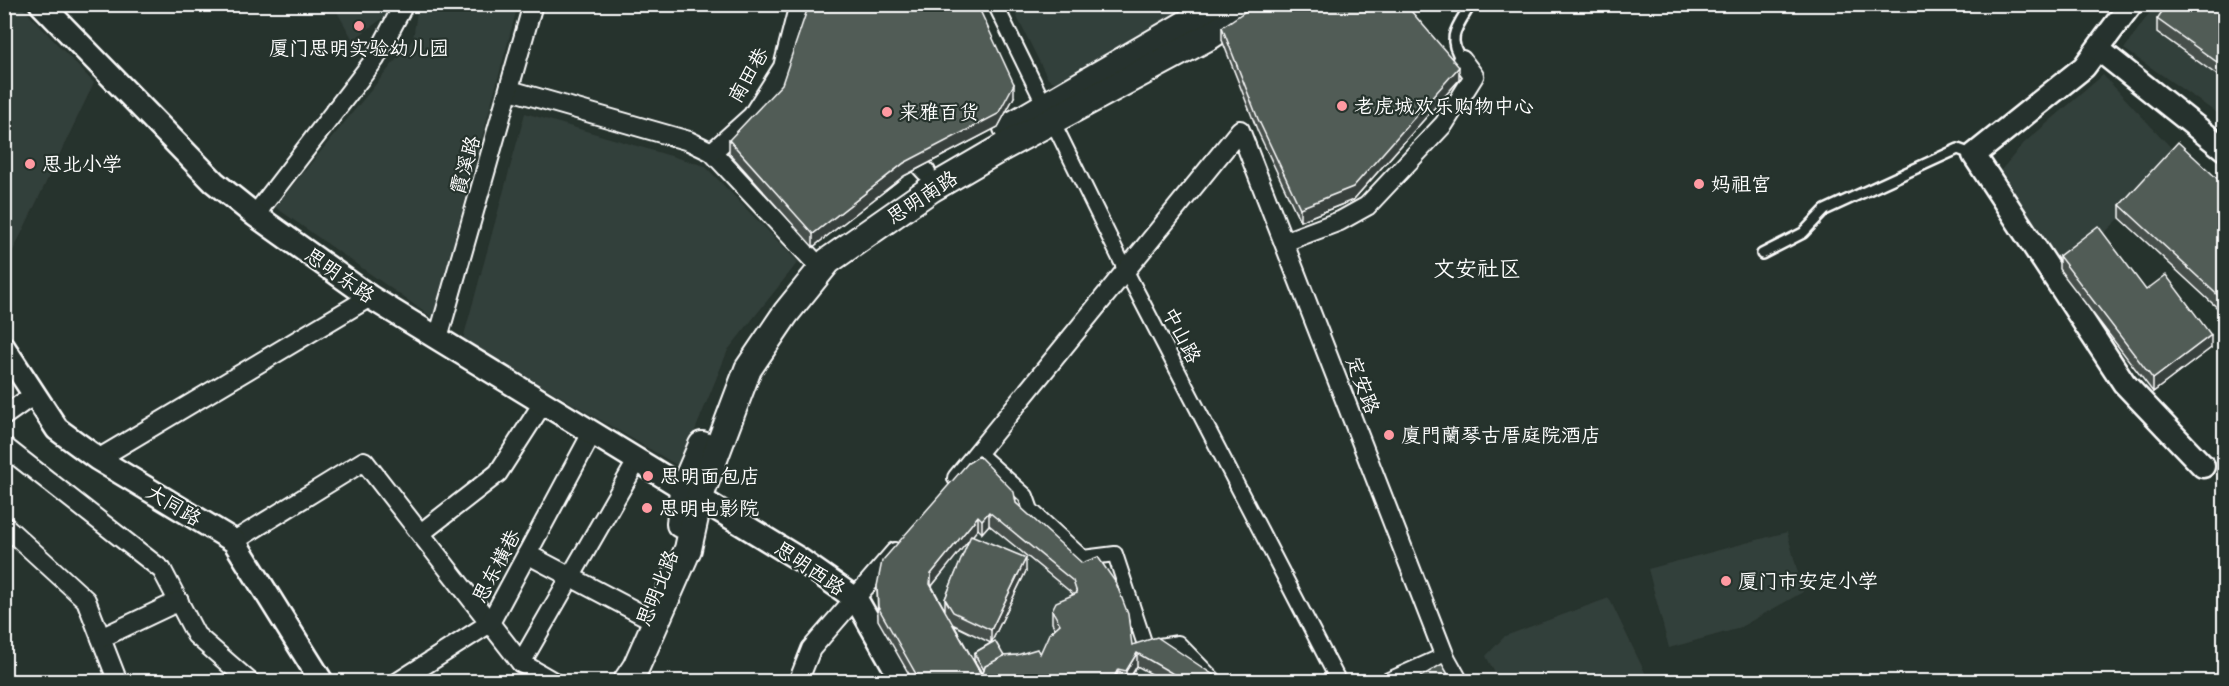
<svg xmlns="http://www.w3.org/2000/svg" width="2229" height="686" font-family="Kalam,'LXGW WenKai TC',sans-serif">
<rect width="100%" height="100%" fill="#26332d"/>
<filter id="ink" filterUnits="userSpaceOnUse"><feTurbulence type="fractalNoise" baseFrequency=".0167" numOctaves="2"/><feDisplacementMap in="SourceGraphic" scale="12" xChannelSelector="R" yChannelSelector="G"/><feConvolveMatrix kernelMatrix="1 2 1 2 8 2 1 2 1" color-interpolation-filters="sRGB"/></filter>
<g filter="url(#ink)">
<g fill="#333f3a">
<polygon points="15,4 20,5 94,83 12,253 4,244 4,11"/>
<polygon points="333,5 391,5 390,13 353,40"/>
<polygon points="418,5 518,5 433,318 275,207 413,39"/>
<polygon points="1011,5 1199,5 1063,86 1048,79"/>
<polygon points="2155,5 2224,5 2224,118 2124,49"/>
<polygon points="2103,75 2178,155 2120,218 2098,239 2059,269 1996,176 2024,143"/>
<polygon points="525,113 705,166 798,262 728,350 680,467 463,339"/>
<polygon points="976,477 1138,660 1196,681 918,681 891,571"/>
<polygon points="1787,532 1803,592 1737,629 1669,648 1648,569"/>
<polygon points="1609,598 1649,681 1499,681 1486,656 1505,636"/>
</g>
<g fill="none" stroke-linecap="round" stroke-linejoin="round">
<g stroke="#fff" stroke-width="14">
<g id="service">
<path d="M1462 60C1445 38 1458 26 1471 4"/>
<polyline points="1762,254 1803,233 1825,210 1958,149 1974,155"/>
</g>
</g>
<g stroke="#fff" stroke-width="18">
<g id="pedestrian">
<polyline points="995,4 1126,271 1339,682"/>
<polyline points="978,453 1026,496 1031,510 1083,558 1115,554 1146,648 1178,643 1216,682"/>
</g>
</g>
<g stroke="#fff" stroke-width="22">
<g id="minor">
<polyline points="793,30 814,53"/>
<polyline points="510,90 689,141 712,152 812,259"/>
<polyline points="905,149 926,172"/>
<polyline points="712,152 752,116 783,67 799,4"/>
<polyline points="255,215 375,59 404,4"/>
<polyline points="1284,242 1340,221 1367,206 1444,124 1474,76 1462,60"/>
<polyline points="438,338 533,4"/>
<polyline points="4,416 35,394"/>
<polyline points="4,446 162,570 196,635 250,682"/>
<polyline points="98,459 370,297"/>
<polyline points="957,478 1240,130 1445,657 1459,682"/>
<polyline points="4,525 86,600 118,682"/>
<polyline points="421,533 498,473 543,403"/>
<polyline points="234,541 364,461 521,663 554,682"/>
<polyline points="527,554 647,617"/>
<polyline points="101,638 179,601"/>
<polyline points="521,663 637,461"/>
<polyline points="398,682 490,623 592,433"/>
<polyline points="798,682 811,649 895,552"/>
<polyline points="1389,682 1445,657"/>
</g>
</g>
<g stroke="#fff" stroke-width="27">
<g id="tertiary">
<polyline points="41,4 214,182 255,215 370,297 799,559 856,599 903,682"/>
<polyline points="2131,4 2084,67 1974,155 2124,383 2203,466"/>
<polyline points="2098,49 2224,149"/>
<polyline points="4,348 57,429 98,459 234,541 322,682"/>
</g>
</g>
<g stroke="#fff" stroke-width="30">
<g id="secondary">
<polyline points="1007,128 1220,4"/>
<polyline points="680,524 683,489 702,445"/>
<polyline points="626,682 636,667 688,549 699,499 748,369 786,313 828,261 931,189 1003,147 1210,36 1258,4"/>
</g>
</g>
<use href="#service" stroke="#26332d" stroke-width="9"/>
<use href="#pedestrian" stroke="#26332d" stroke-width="14"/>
<use href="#minor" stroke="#26332d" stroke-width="18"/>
<use href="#tertiary" stroke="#26332d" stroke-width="22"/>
<use href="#secondary" stroke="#26332d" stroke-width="26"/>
</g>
<g fill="#464f4b" stroke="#fff" stroke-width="1.5" fill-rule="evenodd">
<polygon points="2224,4 2224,80 2157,32 2157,19"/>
<polygon points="1222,27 1459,80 1353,200 1300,221 1258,132 1222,40"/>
<polygon points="1014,97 998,127 904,176 813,247 729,153 729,140"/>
<polygon points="2224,185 2224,314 2120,218 2120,205"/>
<polygon points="2059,256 2146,290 2211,348 2153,392 2059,269"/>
<polygon points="2224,341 2224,366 2221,364 2221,351"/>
<path d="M968 463 1016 503 1132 645 1220 681H1164L1137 666 1131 677 1139 681H913L878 620 877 586ZM989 525 1073 594 1052 610V623L1055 628 1040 654 1004 656 991 643 1026 571 972 536 978 529 982 533ZM971 537 945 599V610L932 586ZM954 625 991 643 974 653V660L983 675 982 676Z"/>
</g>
<g fill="#39403d" stroke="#fff" stroke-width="1.5">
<polygon points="1459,67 1459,80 1353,200 1300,221 1300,208"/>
<polygon points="1014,84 1014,97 998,127 904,176 813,247 813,234 904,163"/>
<polygon points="2211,335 2211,348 2153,392 2153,379"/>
<polygon points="989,512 989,525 982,533 982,520"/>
<polygon points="978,516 978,529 931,587 931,574"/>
<polygon points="1026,558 1026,571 991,643 991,630"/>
<polygon points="1137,653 1137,666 1128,681 1126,681 1126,671"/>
</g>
<g fill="#515c57" stroke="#fff" stroke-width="1.5" fill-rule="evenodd">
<polygon points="809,4 977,4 1014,84 998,114 904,163 813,234 729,140 782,84"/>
<polygon points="1256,4 1405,4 1459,67 1353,187 1300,208 1258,119 1222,27"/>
<polygon points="2167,4 2224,4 2224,67 2157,19"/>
<polygon points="2178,142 2224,185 2224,301 2120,205"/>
<polygon points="2098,226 2146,290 2166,275 2211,335 2153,379 2059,256"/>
<polygon points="2224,341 2224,353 2221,351"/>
<path d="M979 456 1014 492 1016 503 1082 563 1098 557 1116 583 1128 614 1132 645 1157 637 1215 676 1220 681H1183L1170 672 1137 653 1126 671 1118 669 1112 681H1048L1045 679 1041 681H920L878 607 877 586 882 561 968 463ZM989 512 1073 581 1077 593 1056 602 1052 610 1060 624 1049 634 1040 654 1037 649 1017 655 1003 656 985 666 982 676 930 584 931 574 978 516 982 520Z"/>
<polygon points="971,535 1026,558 991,630 953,612 945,599"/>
<polygon points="995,641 1004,656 985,666 984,670 974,653"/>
<polygon points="1442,664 1452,681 1416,681 1420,677"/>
<polygon points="1118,672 1126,674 1139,681 1114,681"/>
</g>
</g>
<g fill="#ff9aa2" stroke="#26332d" stroke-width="2">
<circle cx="359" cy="26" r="6"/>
<circle cx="1342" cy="106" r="6"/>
<circle cx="887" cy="112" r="6"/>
<circle cx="30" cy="164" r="6"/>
<circle cx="1699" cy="184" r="6"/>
<circle cx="1389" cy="435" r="6"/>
<circle cx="648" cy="476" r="6"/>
<circle cx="647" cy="508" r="6"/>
<circle cx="1726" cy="581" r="6"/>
</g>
<g text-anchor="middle" stroke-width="4.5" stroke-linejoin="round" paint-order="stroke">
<g font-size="20" fill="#fff" stroke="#26332d" text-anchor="start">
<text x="359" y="55" text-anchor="middle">厦门思明实验幼儿园</text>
<text x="1354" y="113">老虎城欢乐购物中心</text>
<text x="899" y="119">来雅百货</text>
<text x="42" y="171">思北小学</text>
<text x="1711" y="191">妈祖宫</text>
<text x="1401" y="442">廈門蘭琴古厝庭院酒店</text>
<text x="660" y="483">思明面包店</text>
<text x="659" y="515">思明电影院</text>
<text x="1738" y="588">厦门市安定小学</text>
</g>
<g font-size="20" fill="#fff" stroke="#26332d">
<text transform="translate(748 75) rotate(-60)" y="7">南田巷</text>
<text transform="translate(465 165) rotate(-74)" y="7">霞溪路</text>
<text transform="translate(922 197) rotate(-33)" y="7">思明南路</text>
<text transform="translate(340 275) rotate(35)" y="7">思明东路</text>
<text transform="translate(1182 335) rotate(63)" y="7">中山路</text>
<text transform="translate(1363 385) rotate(69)" y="7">定安路</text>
<text transform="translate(174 505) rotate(31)" y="7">大同路</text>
<text transform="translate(496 566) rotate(-62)" y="7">思东横巷</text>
<text transform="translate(810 568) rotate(34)" y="7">思明西路</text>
<text transform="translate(657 588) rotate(-68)" y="7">思明北路</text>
</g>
<g font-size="22" fill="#fff" stroke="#26332d">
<text x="1477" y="276">文安社区</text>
</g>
</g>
<rect width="2229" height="686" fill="none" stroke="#26332d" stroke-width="24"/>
<rect x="12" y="12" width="2205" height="662" fill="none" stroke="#fff" stroke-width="2" filter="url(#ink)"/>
</svg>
